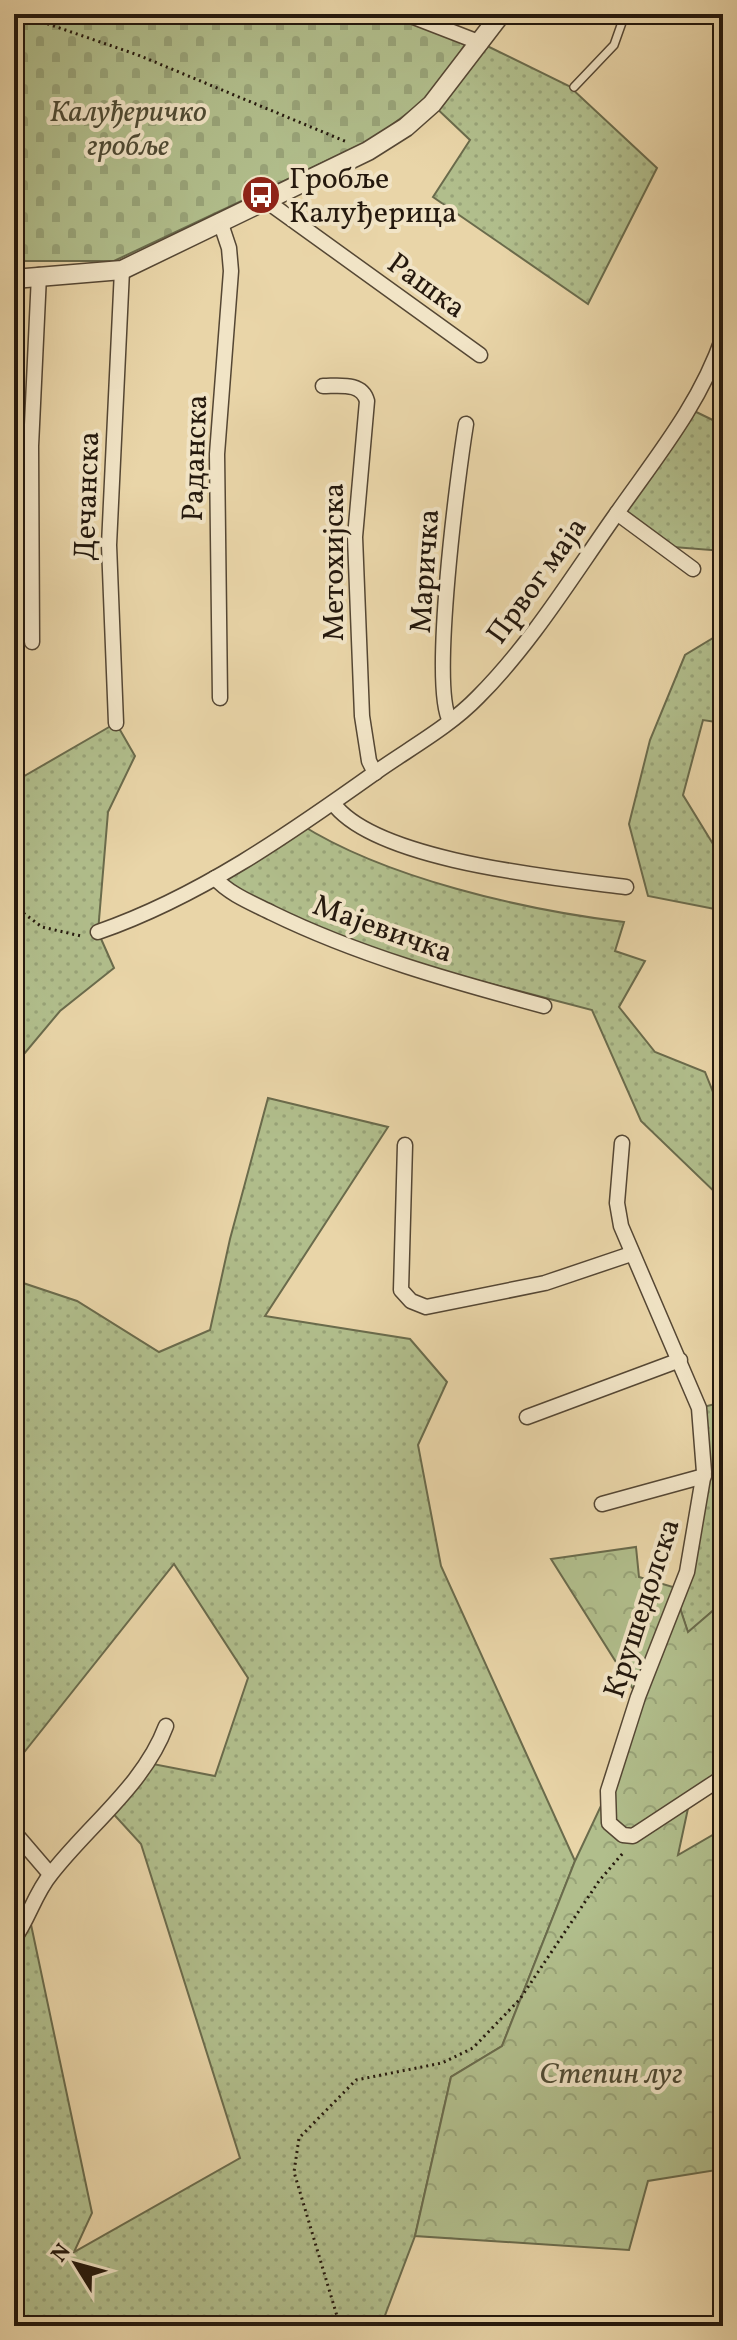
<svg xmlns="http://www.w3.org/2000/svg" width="737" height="2340" font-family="Vollkorn,serif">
<defs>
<pattern id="grass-dots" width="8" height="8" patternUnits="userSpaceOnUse" patternTransform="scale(2)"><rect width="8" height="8" fill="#b1be8c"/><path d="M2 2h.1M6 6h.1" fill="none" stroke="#98a378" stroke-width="1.8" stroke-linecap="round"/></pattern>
<pattern id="forest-crowns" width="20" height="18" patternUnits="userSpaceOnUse" patternTransform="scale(2)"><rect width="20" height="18" fill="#b1be8c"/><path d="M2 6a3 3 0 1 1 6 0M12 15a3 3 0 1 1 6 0" fill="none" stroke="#98a378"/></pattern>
<pattern id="cemetery-stones" width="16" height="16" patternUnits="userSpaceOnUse" patternTransform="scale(2)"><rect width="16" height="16" fill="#b1be8c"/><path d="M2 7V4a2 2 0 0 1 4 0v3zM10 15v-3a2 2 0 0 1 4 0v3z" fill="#98a378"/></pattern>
</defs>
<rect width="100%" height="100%" fill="#e9d5a8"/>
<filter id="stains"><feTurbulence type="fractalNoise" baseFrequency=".0025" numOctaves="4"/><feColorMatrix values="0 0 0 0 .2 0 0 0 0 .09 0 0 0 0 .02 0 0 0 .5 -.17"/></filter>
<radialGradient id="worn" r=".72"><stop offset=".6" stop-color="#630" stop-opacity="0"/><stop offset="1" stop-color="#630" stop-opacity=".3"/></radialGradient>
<g fill="url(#grass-dots)" stroke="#6a6b4c" stroke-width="2">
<polygon points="481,43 569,86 657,168 588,304 433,197 470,140 432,104"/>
<polygon points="690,409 723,425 723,551 661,546 617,513"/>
<polygon points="723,632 723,723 703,720 683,795 721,857 720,910 648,896 629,824 650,740 685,655"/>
<polygon points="116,723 135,756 108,812 98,932 114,968 60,1011 14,1066 14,782"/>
<path d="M300 824C385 878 524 910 624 922L615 951 645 961 619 1007 655 1052 705 1072 723 1117V1200L641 1121 592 1010 346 946 215 878Z"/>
<polygon points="268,1098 388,1127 265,1316 410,1339 447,1382 418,1445 441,1566 575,1861 502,2046 451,2077 415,2236 381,2326 14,2326 14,1916 29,1915 92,2213 74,2252 240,2158 141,1844 108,1808 148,1763 215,1776 248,1678 174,1564 14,1765 14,1280 77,1301 159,1352 210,1330 230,1239"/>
<polygon points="723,1402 723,1602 688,1633 677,1599 699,1516 699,1408"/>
</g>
<polygon fill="url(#forest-crowns)" stroke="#6a6b4c" stroke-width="2" points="636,1547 639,1577 673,1587 688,1632 723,1602 723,1777 690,1799 678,1855 723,1829 723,2169 648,2181 629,2250 415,2236 451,2077 502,2046 575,1861 608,1791 638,1697 551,1559"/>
<polygon fill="url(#cemetery-stones)" stroke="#6a6b4c" stroke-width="2" points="14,14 385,14 466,43 433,94 373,139 114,261 25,261 14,251"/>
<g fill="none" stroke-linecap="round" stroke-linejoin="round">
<g stroke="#554734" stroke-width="10">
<polyline id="service" points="574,87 614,45 625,14"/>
</g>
<g stroke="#554734" stroke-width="17">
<g id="minor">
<polyline points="406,14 481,43"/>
<polyline points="265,200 480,355"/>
<path d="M323 386C340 386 362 382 367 401L355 537 362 716 369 761 375 773"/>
<polyline points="617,513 693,569"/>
<polyline points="32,642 31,446 39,275"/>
<polyline points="220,698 217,454 231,271 229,248 220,221"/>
<path d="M450 721C430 686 458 473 466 424"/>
<polyline points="116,723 109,545 122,270"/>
<path d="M333 803C375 861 556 878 626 887"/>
<path d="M215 878C229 894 252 903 272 913 358 955 451 981 544 1006"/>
<path d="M98 932C199 897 289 834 376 772 410 748 449 727 478 697 532 643 573 575 617 513 657 456 700 404 723 337"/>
<polyline points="622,1143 617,1203 621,1226 699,1408 704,1472 687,1572 638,1697 608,1791 609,1823 623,1835 633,1836 723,1777"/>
<polyline points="405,1145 401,1290 411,1301 426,1307 545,1283 631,1254"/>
<polyline points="527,1417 680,1360"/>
<polyline points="602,1504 704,1476"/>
<polyline points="14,1832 50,1874"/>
<path d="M14 1939C29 1918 35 1893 51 1874 89 1825 144 1785 166 1726"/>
</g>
</g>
<g stroke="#554734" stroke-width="21">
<polyline id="tertiary" points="14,279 122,270 368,151 406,127 432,104 501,14"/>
</g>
<g stroke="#24180d" stroke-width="3" stroke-dasharray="2 4" stroke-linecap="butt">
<polyline points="19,14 138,55 347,142"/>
<polyline points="14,906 42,927 81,936"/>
<polyline points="340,2326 294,2172 299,2138 356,2080 442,2063 473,2048 520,1999 599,1881 623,1853"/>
</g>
<use href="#service" stroke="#f1e4c6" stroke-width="7"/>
<use href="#minor" stroke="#f1e4c6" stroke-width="14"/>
<use href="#tertiary" stroke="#f1e4c6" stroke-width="18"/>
</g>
<defs>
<g id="bus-disc" transform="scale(2)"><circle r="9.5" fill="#8f2418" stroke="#f1e4c6"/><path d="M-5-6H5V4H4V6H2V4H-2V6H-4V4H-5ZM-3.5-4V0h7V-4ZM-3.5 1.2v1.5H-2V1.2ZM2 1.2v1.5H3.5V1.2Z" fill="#fff"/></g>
</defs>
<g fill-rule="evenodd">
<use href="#bus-disc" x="261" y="195"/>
</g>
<g text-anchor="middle" stroke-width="8" stroke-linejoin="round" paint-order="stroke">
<g font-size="30" font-style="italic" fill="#4e4a33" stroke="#f1e4c6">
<text x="128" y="121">Калуђеричко<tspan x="128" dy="34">гробље</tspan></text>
<text x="611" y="2083">Степин луг</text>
</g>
<g font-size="30" fill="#24180d" stroke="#f1e4c6" text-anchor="start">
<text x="289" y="188">Гробље<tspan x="289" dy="34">Калуђерица</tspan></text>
</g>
<g font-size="30" fill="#24180d" stroke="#f1e4c6">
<text transform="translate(427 285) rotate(36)" y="10">Рашка</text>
<text transform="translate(194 458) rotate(-88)" y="10">Раданска</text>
<text transform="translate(86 496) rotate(-88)" y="10">Дечанска</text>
<text transform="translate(333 562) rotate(-90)" y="10">Метохијска</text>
<text transform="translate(424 571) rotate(-86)" y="10">Маричка</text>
<text transform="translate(536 580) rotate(-54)" y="10">Првог маја</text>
<text transform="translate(383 928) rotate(20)" y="10">Мајевичка</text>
<text transform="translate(641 1608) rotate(-72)" y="10">Крушедолска</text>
</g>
</g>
<rect width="737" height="2340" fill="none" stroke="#e9d5a8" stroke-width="48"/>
<rect x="16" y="16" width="705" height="2308" fill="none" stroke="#24180d" stroke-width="4"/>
<rect x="24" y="24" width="689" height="2292" fill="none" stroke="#24180d" stroke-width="2"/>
<g transform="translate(76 2264) rotate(307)" stroke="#f1e4c6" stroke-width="6" paint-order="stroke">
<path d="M0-6L14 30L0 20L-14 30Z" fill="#24180d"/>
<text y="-12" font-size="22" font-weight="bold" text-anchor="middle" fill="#24180d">N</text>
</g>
<rect width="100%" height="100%" filter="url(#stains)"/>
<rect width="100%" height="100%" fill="url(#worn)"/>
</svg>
